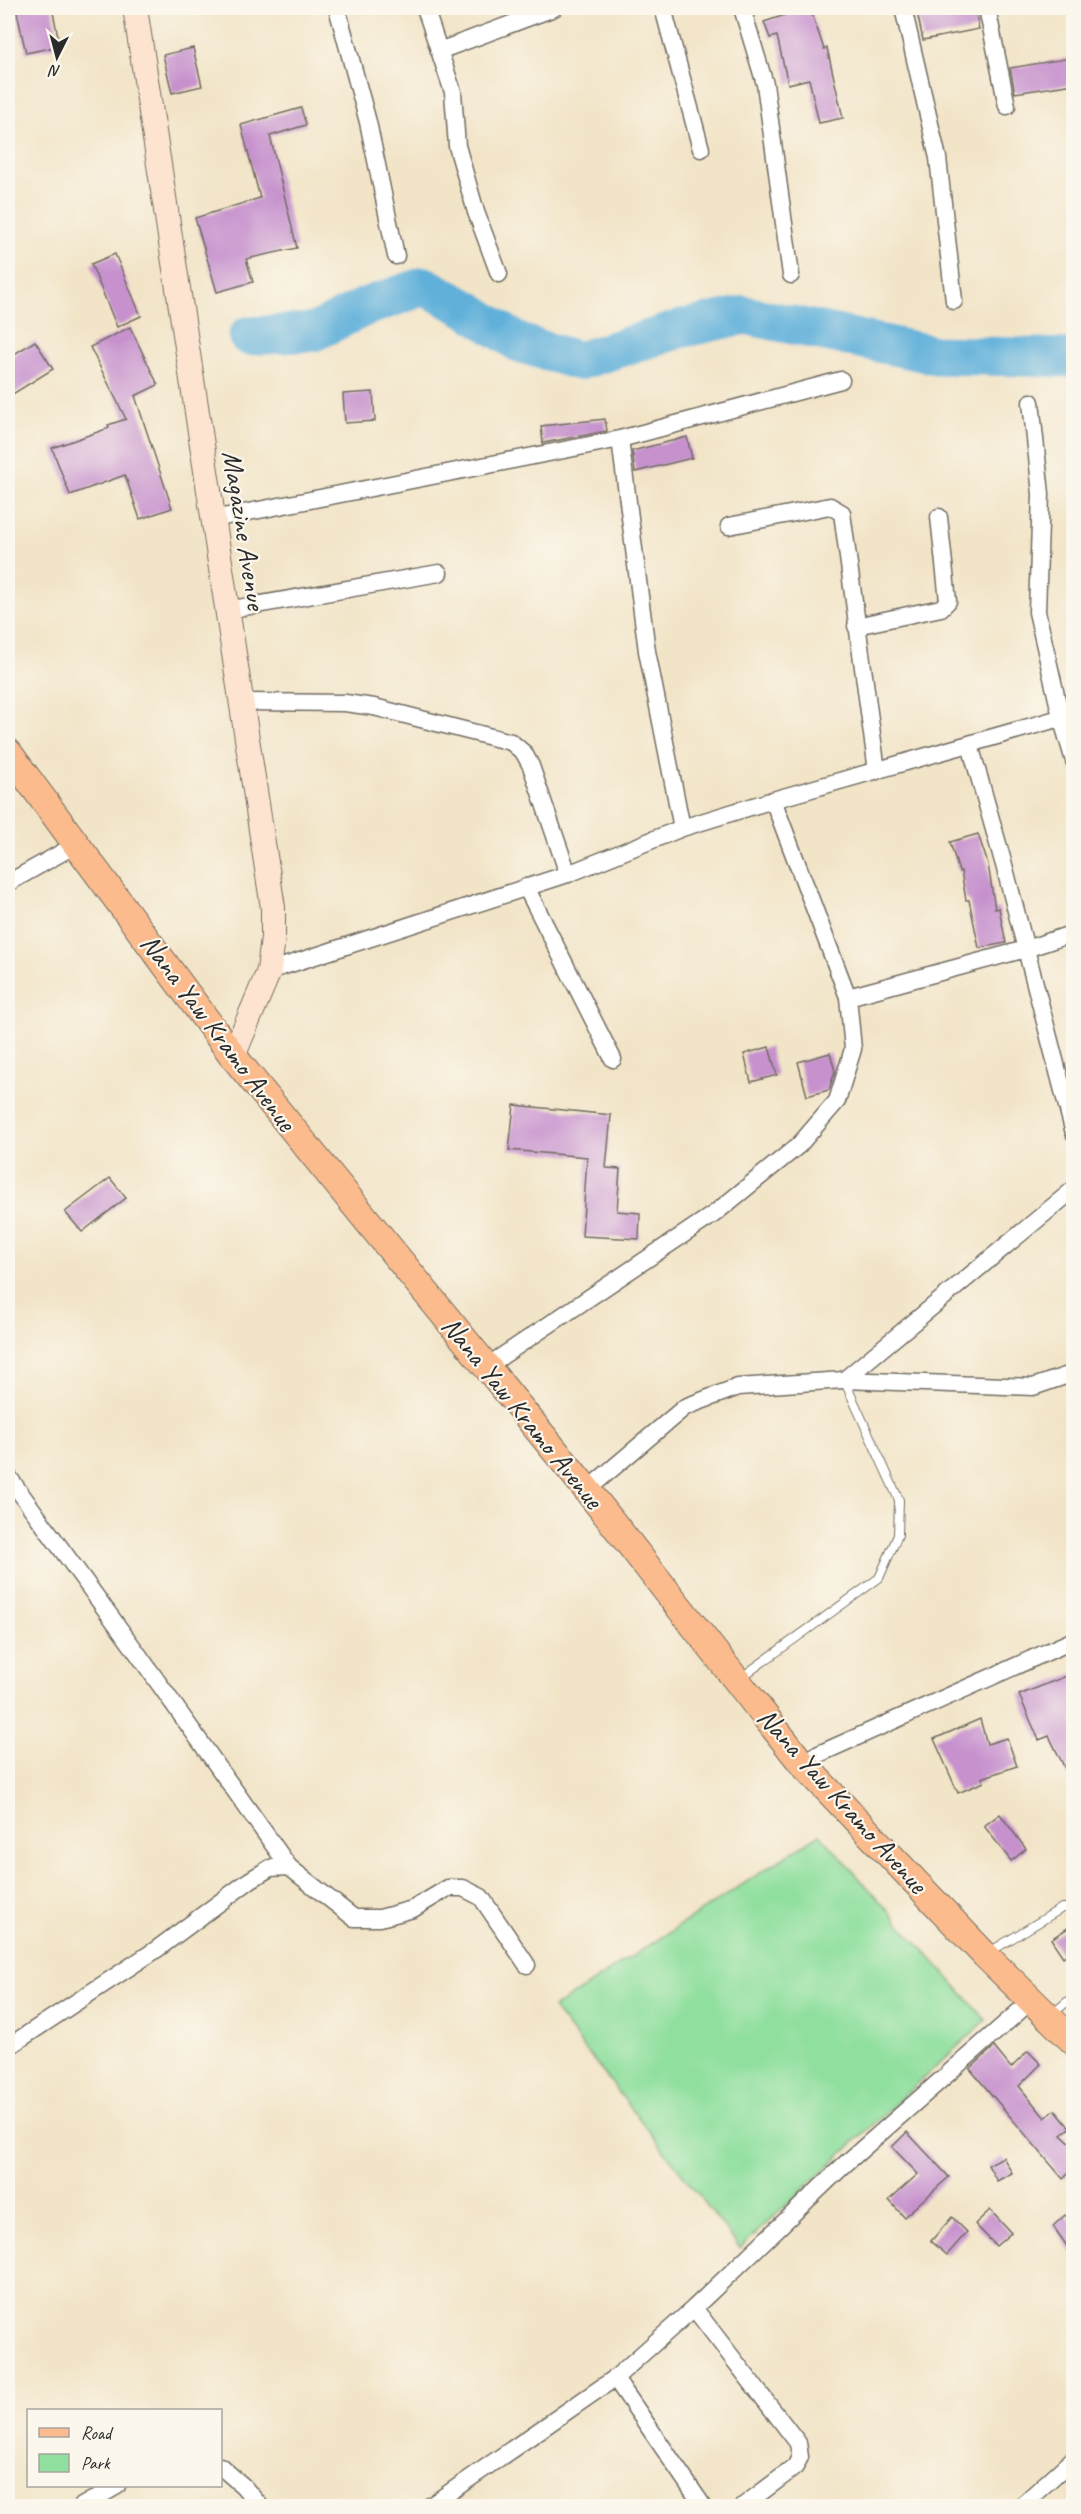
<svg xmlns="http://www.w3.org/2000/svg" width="1081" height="2514" font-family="Caveat,sans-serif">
<rect width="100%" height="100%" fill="#fbf7ec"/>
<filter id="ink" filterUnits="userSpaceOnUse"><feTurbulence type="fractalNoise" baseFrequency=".0167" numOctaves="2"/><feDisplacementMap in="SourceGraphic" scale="12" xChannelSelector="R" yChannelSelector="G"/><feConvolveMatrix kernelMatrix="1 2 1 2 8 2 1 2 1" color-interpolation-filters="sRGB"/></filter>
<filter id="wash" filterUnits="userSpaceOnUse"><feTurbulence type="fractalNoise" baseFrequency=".008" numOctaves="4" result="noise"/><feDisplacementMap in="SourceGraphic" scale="24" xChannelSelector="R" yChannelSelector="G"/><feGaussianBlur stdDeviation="1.35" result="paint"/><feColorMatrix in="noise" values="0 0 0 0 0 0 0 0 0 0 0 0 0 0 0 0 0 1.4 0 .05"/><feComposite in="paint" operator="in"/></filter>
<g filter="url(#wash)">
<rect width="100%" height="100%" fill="#f2e4c7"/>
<polygon fill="#8fdf9e" stroke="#5d8564" stroke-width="1.5" points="820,1834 986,2020 740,2248 553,2008"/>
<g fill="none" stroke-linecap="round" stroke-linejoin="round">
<polyline stroke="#60b0da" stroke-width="39" points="248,336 314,332 365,307 425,286 469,310 519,343 579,361 680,329 745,315 935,355 1074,358"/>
</g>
<g id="blocks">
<g fill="#c691cd">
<polygon points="16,8 52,8 60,46 26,53"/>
<polygon points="806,8 810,8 824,49 827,48 843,118 819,123 809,79 788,84 777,36 770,38 764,22"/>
<polygon points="940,8 975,8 979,29 923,40 917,12"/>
<polygon points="193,48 202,86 172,93 163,55"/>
<polygon points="1070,58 1074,84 1015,93 1010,68"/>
<polygon points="301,108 306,125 270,136 297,248 246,259 253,282 217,292 195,218 260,198 241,125"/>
<polygon points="115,254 141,316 117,327 91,264"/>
<polygon points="130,327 158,385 135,396 172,508 140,519 125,475 70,495 52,448 109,428 108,425 126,419 90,347"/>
<polygon points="35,341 53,369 8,397 8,358"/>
<polygon points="373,392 375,421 345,423 343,394"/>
<polygon points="605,419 607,431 543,443 541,426"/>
<polygon points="687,437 692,458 635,472 632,451"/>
<polygon points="978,834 988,864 995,909 999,908 1006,943 979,948 969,900 966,900 961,871 959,872 950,842"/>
<polygon points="769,1047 777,1075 751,1082 744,1054"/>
<polygon points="830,1053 835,1071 829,1090 807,1096 798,1062"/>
<polygon points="514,1105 611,1115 606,1168 620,1169 617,1211 640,1213 639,1239 582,1236 587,1157 509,1150"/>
<polygon points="110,1178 126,1198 82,1232 65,1212"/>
<polygon points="1074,1673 1074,1787 1049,1736 1039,1740 1019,1695"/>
<polygon points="980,1719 987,1744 1007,1738 1017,1766 982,1778 984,1782 958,1793 934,1739"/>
<polygon points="1000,1814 1026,1849 1011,1861 984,1826"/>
<polygon points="1074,1924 1074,1950 1063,1957 1051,1939"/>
<polygon points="994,2047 1011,2068 1028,2051 1041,2064 1019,2086 1045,2118 1055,2110 1070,2128 1061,2135 1074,2147 1074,2168 1063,2179 970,2069"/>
<polygon points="907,2132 949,2177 904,2217 889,2200 918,2174 892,2147"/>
<polygon points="1003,2157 1012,2173 997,2181 988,2165"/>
<polygon points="990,2210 1011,2233 996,2246 975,2224"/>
<polygon points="1065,2215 1074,2224 1074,2256 1053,2226"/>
<polygon points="952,2217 967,2232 947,2255 931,2241"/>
</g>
</g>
</g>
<g filter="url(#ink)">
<use href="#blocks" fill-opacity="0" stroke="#716c62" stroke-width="1.5"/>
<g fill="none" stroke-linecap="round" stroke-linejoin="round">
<g stroke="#716c62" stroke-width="10">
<g id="lane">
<polyline points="739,1679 879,1578 898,1535 899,1500 844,1380"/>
<polyline points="988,1953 1062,1908 1074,1908"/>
<polyline points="1051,2015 1074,1996"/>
</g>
</g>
<g stroke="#716c62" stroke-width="19">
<g id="street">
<polyline points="337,8 368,122 396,256"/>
<polyline points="425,8 453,92 457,146 476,212 499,274"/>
<polyline points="663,8 701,149"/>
<polyline points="742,8 765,84 791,275"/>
<polyline points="903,8 938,158 954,301"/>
<polyline points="987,8 1007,106"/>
<polyline points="439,51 554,8"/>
<polyline points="1031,402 1041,494 1037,612 1061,717 1074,761"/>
<polyline points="620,439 647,651 682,828"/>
<polyline points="213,519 620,439 841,380"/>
<polyline points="729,526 830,506 842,513 877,771"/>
<polyline points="227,610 439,573"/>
<polyline points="856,626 941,608 948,601 939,517"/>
<polyline points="241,702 345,703 374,707 511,742 524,753 531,766 568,874"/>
<polyline points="970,745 1004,865 1074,1133"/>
<polyline points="8,883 77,844"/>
<polyline points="526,887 613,1059"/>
<polyline points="269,971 568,874 682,828 773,800 1074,714"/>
<polyline points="848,997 1026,949 1074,933"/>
<polyline points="486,1367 714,1214 799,1145 837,1101 853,1049 848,997 773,800"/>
<polyline points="844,1380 1033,1387 1074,1373"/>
<polyline points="8,1476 138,1654 289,1867"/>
<polyline points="587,1490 685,1407 738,1387 844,1380 1074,1189"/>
<polyline points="801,1762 1074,1640"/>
<polyline points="8,2047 157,1949 250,1880 270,1868 289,1867 354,1918 380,1918 413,1909 448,1888 463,1888 481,1897 527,1965"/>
<polyline points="694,2308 798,2443 800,2457 795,2467 743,2506"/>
<polyline points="615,2378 703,2506"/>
<polyline points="220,2466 243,2486 260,2506"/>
<polyline points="82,2506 117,2486"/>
<polyline points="430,2506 615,2378 694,2308 844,2165 1032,2000"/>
<polyline points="1021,2506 1074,2458"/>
</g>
</g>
<g stroke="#716c62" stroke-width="26">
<polyline id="secondary" points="135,8 273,908 273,937 269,971 233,1056"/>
</g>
<g stroke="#716c62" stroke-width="29">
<polyline id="primary" points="8,752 233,1056 587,1490 801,1762 985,1955 1074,2042"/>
</g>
<use href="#lane" stroke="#fff" stroke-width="8"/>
<use href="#street" stroke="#fff" stroke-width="16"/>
<use href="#secondary" stroke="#fde4d1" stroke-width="24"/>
<use href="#primary" stroke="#fbbb8c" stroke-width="27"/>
</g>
</g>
<g text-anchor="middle" stroke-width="4.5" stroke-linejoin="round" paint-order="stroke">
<g font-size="28" fill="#2b2b2b" stroke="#fbf7ec">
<text transform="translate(245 530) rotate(81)" y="10">Magazine Avenue</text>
<text transform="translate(219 1032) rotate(53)" y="10">Nana Yaw Kramo Avenue</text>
<text transform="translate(523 1412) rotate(51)" y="10">Nana Yaw Kramo Avenue</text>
<text transform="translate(843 1800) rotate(48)" y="10">Nana Yaw Kramo Avenue</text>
</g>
</g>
<rect width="1081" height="2514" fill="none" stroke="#fbf7ec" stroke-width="30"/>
<rect x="27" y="2409" width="195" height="78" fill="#fbf7ec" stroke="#a8a59f" stroke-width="1.5"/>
<rect x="39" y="2428" width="30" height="9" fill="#fbbb8c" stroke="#a8a59f" stroke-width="1.5"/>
<text x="81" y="2439" font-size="18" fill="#2b2b2b">Road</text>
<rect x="39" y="2454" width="30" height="18" fill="#8fdf9e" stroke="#a8a59f" stroke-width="1.5"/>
<text x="81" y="2469" font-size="18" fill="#2b2b2b">Park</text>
<g transform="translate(57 57) rotate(186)" stroke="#fbf7ec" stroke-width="4.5" paint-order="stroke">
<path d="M0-4.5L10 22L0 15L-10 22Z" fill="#2b2b2b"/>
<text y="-9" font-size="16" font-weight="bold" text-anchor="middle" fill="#2b2b2b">N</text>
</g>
</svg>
